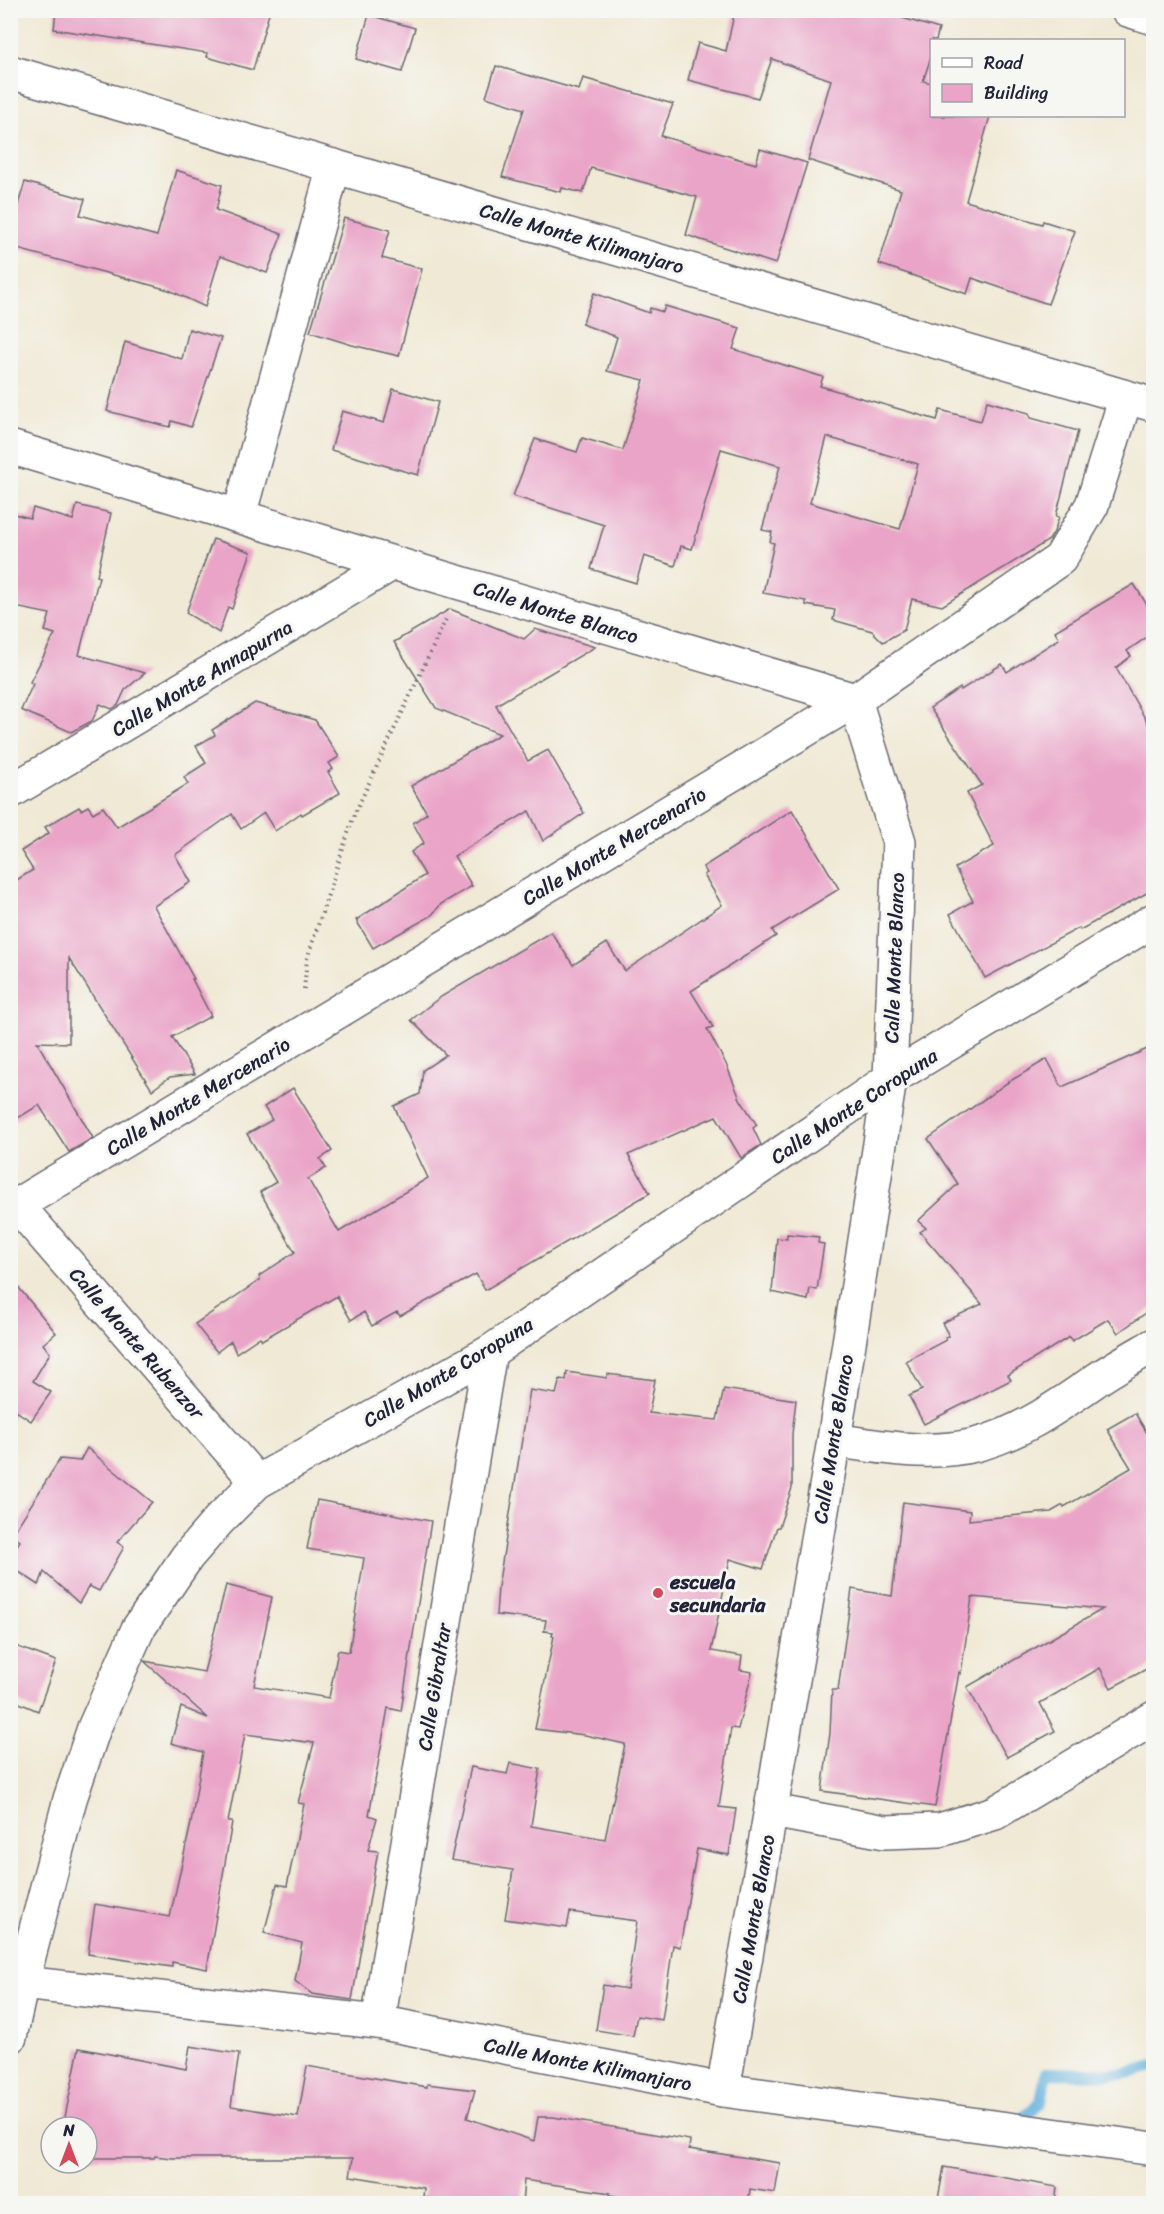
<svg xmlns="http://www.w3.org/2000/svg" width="1164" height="2214" font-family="Sriracha,sans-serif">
<rect width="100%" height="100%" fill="#f6f6f2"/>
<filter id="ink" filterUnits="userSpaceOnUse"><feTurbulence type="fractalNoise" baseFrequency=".0167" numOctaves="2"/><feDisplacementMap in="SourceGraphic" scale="12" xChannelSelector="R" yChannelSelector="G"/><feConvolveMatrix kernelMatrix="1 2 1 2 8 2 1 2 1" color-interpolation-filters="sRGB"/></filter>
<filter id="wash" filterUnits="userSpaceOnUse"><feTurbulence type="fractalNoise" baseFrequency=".008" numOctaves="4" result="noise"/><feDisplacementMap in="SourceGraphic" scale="24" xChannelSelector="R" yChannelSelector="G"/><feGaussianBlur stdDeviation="1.35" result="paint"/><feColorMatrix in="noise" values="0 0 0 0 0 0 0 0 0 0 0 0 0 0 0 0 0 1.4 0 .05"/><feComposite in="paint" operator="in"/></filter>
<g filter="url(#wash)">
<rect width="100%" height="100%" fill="#f0e9d5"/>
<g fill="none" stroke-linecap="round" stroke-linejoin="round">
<polyline stroke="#64b1dd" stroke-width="12" points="1026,2116 1041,2102 1046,2073 1123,2074 1154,2066"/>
</g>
<g id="blocks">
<g fill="#eaa4c8" fill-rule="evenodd">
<polygon points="56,10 270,10 253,70 207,57 208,53 54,29"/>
<polygon points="735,10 901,10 899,17 939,29 936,40 932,40 932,54 923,81 932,83 932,116 990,116 966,201 1042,224 1043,221 1075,231 1048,304 972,278 967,294 879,264 901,190 808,160 831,80 772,59 758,98 688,80 698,43 726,51"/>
<polygon points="369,15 415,28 402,72 356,59"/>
<polygon points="496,66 579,90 583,78 673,104 661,136 756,164 760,149 807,163 776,264 686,235 697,197 591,168 583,193 562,188 561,192 502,177 524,109 486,97"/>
<polygon points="176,170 222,185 216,210 282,234 267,273 220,256 205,307 169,290 10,247 10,230 25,182 85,199 80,215 157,236"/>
<polygon points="344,218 390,230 382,258 422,269 399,356 352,345 310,332"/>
<path d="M594 293 649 313 650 308 663 312 665 306 740 328 733 349 823 377 820 386 937 420 940 410 981 421 987 401 1029 413 1031 418 1078 431 1056 516 1059 517 1054 532 1049 540 942 606 912 599 904 630 883 642 872 631 833 620 835 610 806 605V601L763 593 774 543 770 542 772 532 762 530 780 466 721 449 692 549 681 546 675 566 644 556 636 583 591 569 604 525 513 496 535 439 577 452 582 438 623 450 644 380 607 371 617 337 582 324ZM827 437 918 464 900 529 810 503Z"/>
<polygon points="189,329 221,338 191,427 172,421 170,427 107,411 125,342 182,359"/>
<polygon points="393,389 438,402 418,475 331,450 342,411 384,423"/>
<polygon points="77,505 111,513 97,576 99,577 79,655 145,673 125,690 118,705 112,709 100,704 92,721 71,732 21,710 33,684 30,682 55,634 45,631 50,614 10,606 10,513 30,518 33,508 73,520"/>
<polygon points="213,539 251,552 232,609 228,607 219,633 186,613"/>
<polygon points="1134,584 1154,616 1154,632 1127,651 1131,656 1116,668 1154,734 1154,889 1080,930 1079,928 985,978 950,914 973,901 955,868 994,846 967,793 982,785 930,708 960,688 961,690 1002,664 1007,672 1059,639 1055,631"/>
<polygon points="450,609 524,639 535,629 595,647 496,705 528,761 548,750 584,813 543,841 529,811 454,856 472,886 441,904 431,916 373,948 356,920 425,875 411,852 424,843 413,823 427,813 411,786 500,734 436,708 394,642"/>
<polygon points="255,703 315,720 339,757 329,763 333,769 328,772 340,793 302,815 301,813 275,831 264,813 241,829 232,814 175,855 191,882 154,906 194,979 192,979 211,1016 172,1037 195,1074 170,1077 152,1090 69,958 69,1043 37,1042 93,1138 69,1152 39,1105 10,1123 10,884 33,870 21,851 49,833 45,827 79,807 81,810 88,806 93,813 103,807 117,827 188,784 184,777 206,763 196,746 215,735 212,730"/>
<polygon points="792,810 839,889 772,930 776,936 691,991 713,1027 707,1029 726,1064 740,1099 757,1125 753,1128 761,1145 741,1158 716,1116 628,1155 650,1193 485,1290 476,1274 400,1316 397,1312 372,1326 364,1312 351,1320 337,1296 262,1340 260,1337 236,1353 231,1341 217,1352 195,1324 260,1280 259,1276 295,1252 260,1192 276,1182 247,1134 272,1120 264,1107 293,1088 332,1151 320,1159 326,1168 308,1179 339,1232 428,1178 394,1106 420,1094 423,1070 446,1055 411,1020 439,998 551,932 573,965 607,943 625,971 722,905 704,875 707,873 703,867"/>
<polygon points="1154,1046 1154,1307 1118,1333 1108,1319 1072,1341 1069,1337 1008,1375 1011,1380 924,1424 909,1396 922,1390 906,1361 946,1340 945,1337 949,1336 942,1323 982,1304 920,1232 926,1228 918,1221 958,1184 928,1139 1007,1083 1047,1059 1062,1087"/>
<polygon points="787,1234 819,1237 818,1243 824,1244 817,1290 810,1288 808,1300 772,1292 777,1238 787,1239"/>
<polygon points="10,1277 56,1333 43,1344 50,1353 33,1381 51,1392 31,1421 16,1411 10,1420"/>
<polygon points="567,1372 607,1378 607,1374 655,1380 649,1413 717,1420 724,1389 796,1400 792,1434 792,1488 779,1527 777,1527 763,1569 730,1559 711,1651 742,1656 740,1670 752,1672 738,1729 731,1728 719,1807 736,1809 729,1855 697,1849 680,1947 673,1945 662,2020 637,2016 633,2036 596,2030 603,1985 627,1989 637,1921 570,1912 567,1928 505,1919 513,1870 451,1860 471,1767 507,1774 510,1763 540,1769 531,1826 605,1839 625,1744 585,1735 535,1729 554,1636 552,1636 553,1632 544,1631 546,1620 496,1615 498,1587 530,1390 556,1394 560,1379 566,1380"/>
<polygon points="1135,1413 1154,1445 1154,1665 1111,1688 1100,1668 1040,1703 1055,1731 1007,1757 967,1687 1103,1609 972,1597 961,1674 959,1672 935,1807 822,1791 830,1733 832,1690 838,1690 852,1589 892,1596 903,1502 970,1511 969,1520 1051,1512 1063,1505 1064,1507 1131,1468 1107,1429"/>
<polygon points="87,1448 152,1502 117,1542 124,1547 99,1591 89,1586 79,1603 44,1572 39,1585 10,1566 10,1556 20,1541 12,1535 60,1459 80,1461"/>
<polygon points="317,1500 431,1521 401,1711 388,1708 369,1815 377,1818 368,1850 378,1851 352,2000 312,1994 295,1981 302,1943 264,1933 277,1884 287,1886 304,1804 298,1803 314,1743 245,1734 228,1822 232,1822 207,1969 172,1962 172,1967 88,1954 95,1904 170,1917 191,1823 203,1752 171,1743 181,1707 208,1718 144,1661 204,1672 226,1585 272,1597 254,1686 329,1698 338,1650 349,1652 364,1558 307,1549"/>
<polygon points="10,1644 56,1661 38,1711 10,1699"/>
<polygon points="190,2046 239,2054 231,2106 298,2117 307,2066 427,2087 427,2084 475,2090 467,2118 534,2141 538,2117 553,2117 690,2140 689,2149 780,2163 775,2193 750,2189 748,2204 657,2204 610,2195 610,2193 524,2180 522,2204 456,2204 423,2197 424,2188 350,2176 353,2158 172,2158 155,2156 154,2158 87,2158 87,2127 63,2127 79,2048 186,2069"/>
<polygon points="944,2167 1057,2187 1055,2204 937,2204"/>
</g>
</g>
</g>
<g filter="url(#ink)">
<use href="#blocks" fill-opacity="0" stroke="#6a6871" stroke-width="1.5"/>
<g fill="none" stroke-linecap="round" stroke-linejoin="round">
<g stroke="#6a6871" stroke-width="36">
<g id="minor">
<polyline points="1128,10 1154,18"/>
<polyline points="10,72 1154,405"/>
<polyline points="10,447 393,563 855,700 899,842 890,1079 834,1440 723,2090"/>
<polyline points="239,516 334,166"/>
<polyline points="10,792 393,563"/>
<polyline points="17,1205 257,1482"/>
<polyline points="10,1211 17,1205 855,700 1060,559 1092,505 1126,397"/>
<path d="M834 1440C879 1447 929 1456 975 1445 1022 1433 1060 1405 1099 1378 1117 1366 1135 1356 1154 1345"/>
<polyline points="772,1811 885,1832 940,1830 995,1813 1154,1718"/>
<polyline points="22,1983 378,2022 723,2090 1154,2149"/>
<polyline points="378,2022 490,1352"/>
<polyline points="10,2037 22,1983 70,1799 94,1728 138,1629 187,1557 219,1520 257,1482 490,1352 890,1079 1154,920"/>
</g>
</g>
<polyline stroke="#6a6871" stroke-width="4" stroke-dasharray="1.5 4.5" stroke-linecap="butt" points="304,989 307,959 354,815 447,617"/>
<use href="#minor" stroke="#fff" stroke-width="33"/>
</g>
</g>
<circle fill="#d1495b" stroke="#f6f6f2" stroke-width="2" cx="658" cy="1593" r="6"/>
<g text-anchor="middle" stroke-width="6" stroke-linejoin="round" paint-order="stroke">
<g font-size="20" fill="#22223b" stroke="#f6f6f2">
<text transform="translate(582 238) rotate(16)" y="7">Calle Monte Kilimanjaro</text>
<text transform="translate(556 612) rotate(17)" y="7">Calle Monte Blanco</text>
<text transform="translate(202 678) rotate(-31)" y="7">Calle Monte Annapurna</text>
<text transform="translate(614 846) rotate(-31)" y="7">Calle Monte Mercenario</text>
<text transform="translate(894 958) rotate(-88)" y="7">Calle Monte Blanco</text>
<text transform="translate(198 1096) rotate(-31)" y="7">Calle Monte Mercenario</text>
<text transform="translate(854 1106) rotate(-33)" y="7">Calle Monte Coropuna</text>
<text transform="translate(137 1343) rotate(49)" y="7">Calle Monte Rubenzor</text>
<text transform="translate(448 1372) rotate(-31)" y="7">Calle Monte Coropuna</text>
<text transform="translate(833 1439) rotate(-81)" y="7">Calle Monte Blanco</text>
<text transform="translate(434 1687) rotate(-81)" y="7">Calle Gibraltar</text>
<text transform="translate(753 1919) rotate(-80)" y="7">Calle Monte Blanco</text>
<text transform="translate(588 2064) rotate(11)" y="7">Calle Monte Kilimanjaro</text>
</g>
<g font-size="20" font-weight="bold" fill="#22223b" stroke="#f6f6f2" text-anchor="start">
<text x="670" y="1589">escuela<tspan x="670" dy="23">secundaria</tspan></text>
</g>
</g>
<rect width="1164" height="2214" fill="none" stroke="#f6f6f2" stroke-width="36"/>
<rect x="930" y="39" width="195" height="78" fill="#f6f6f2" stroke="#a1a1a9" stroke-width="1.5"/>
<rect x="942" y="58" width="30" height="9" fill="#ffffff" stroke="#a1a1a9" stroke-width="1.5"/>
<text x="984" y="69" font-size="18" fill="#22223b">Road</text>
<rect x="942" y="84" width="30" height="18" fill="#eaa4c8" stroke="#a1a1a9" stroke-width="1.5"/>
<text x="984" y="99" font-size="18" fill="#22223b">Building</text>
<g transform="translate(69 2145)"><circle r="28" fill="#f6f6f2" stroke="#a1a1a9" stroke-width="1.5"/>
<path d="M0-4.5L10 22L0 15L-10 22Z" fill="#d1495b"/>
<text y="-9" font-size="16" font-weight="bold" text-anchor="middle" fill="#22223b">N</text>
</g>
</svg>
